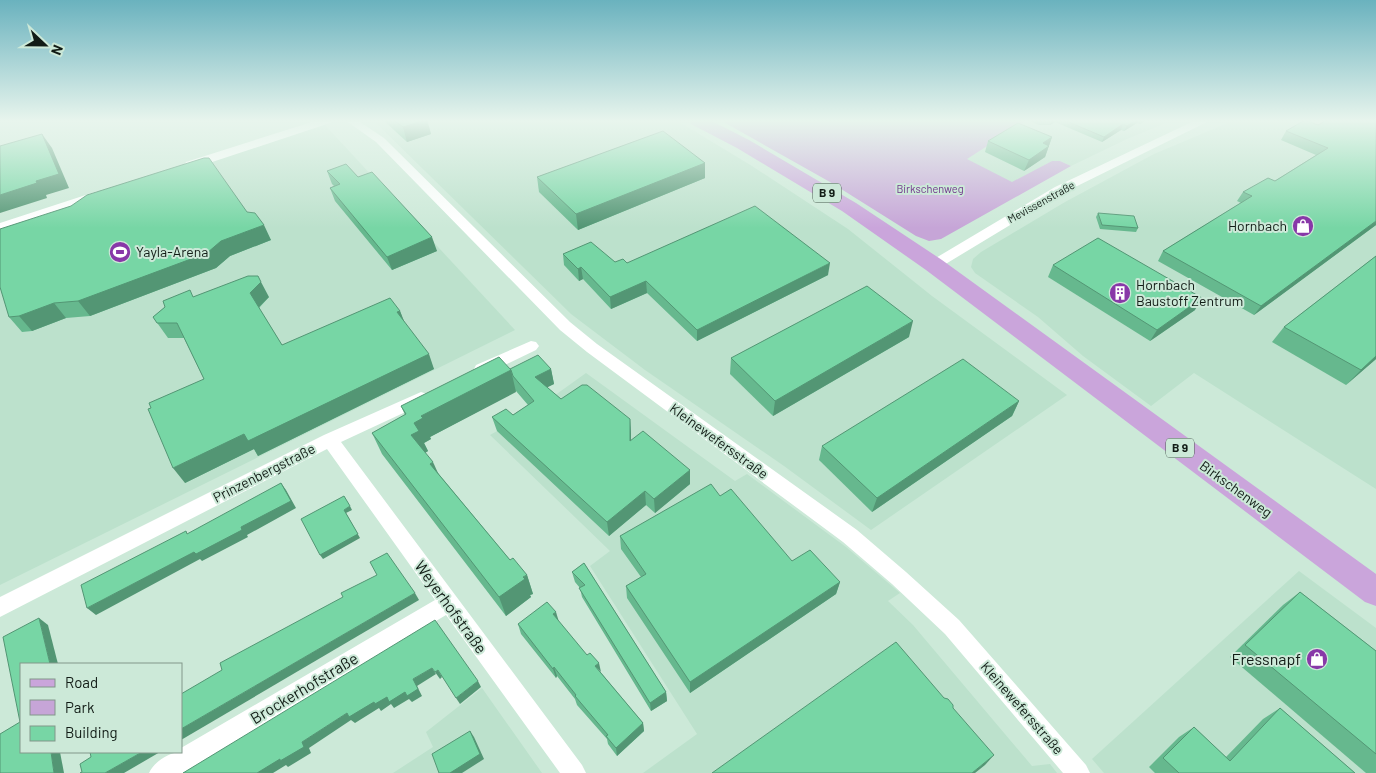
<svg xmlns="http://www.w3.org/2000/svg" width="1376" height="773" font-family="Barlow,sans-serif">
<rect width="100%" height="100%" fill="#cce9d8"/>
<g fill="#bce1cc">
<polygon points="376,120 676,120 752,166 848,229 932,296 1067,395 871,530 784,466 645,370 571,314 376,123"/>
<polygon points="1023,120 1173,120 1127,139 1071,166 1060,161 1052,161 1012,183 966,159 1026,122"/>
<polygon points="1235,120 1376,120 1376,489 1194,373 1151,406 1083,356 1038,317 975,273 971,267 973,259 981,252 1065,202 1154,154"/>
<polygon points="324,124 515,330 0,585 0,230"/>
<polygon points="586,373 735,481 747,474 846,547 900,593 888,601 913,625 1032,766 1050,764 1057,773 643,773 697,734 590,566 610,551 490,435 533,411"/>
<polygon points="1299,571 1376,628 1376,773 1104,773 1092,759"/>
<polygon points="482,688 542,773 393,773 433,747 426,732"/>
</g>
<polygon fill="#c6a5d7" points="720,120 1023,120 1026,121 967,159 1012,182 1052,161 1060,161 1071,166 941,239 929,241 916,236 830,182"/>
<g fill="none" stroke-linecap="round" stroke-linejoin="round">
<g fill="#fff" fill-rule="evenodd">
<polygon points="318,120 335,120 333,122 194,168 186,168 184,165 186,162"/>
<polygon points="345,120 357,120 384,138 570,322 597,344 857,530 906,572 959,620 1086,765 1090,773 1063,773 945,634 892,584 843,542 587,352 560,330 376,142"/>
<polygon points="1196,120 1211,120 1063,193 939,268 929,268 927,265 929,262 1055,187"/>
<polygon points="98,191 102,192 104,195 102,198 0,231 0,223"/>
<polygon points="531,341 536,342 539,346 536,350 488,373 482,375 476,373 474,369 476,365"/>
<path d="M421 392 427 394 429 398 427 402 341 442 582 765 586 773H560L446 615 183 773H149C154 762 169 752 181 752V748L435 600 327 449 0 617V597L324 435Z"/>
</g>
<polygon fill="#caa5db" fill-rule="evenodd" points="689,120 710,120 749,140 856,203 942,260 1376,574 1376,606 1365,602 926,270 842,211 737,148 691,124"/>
</g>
<g fill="#66b88e">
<polygon points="383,120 427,120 431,134 407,142"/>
<polygon points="1027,120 1146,120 1140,124 1137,123 1124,131 1121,130 1102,142 1055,122 1050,125 1039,125"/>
<polygon points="1318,125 1376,225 1254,315 1158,261 1163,251 1241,203 1237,201 1243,192 1275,181 1316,155 1281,140 1286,131"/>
<polygon points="1052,137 1045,157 1024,171 985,152 988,141"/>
<polygon points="705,163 705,178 578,230 539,192 537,177"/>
<polygon points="327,171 358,177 437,251 392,270 335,201 330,188 334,186 332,184"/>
<polygon points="71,206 247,212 271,240 230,256 216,268 90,316 66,318 32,331 22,332 9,317"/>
<polygon points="1098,213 1138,228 1136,232 1100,229 1096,217"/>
<polygon points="563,254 615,262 828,275 697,341 647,293 611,309 583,279 579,281 564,265"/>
<polygon points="1376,256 1376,359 1346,385 1272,342 1284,327"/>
<polygon points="1053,265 1195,310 1150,341 1048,277"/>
<polygon points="194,297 269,297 259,308 282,345 400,311 404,322 434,369 258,456 254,449 185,483 204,379 184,338 168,338 153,317 165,307"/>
<polygon points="909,337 773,416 730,374 731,358"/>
<polygon points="510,369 551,369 554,384 547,387 561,399 630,419 631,440 690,470 690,484 655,513 646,505 609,536 497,431 492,417 513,415 528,405 516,391 430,437 431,439 424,443 428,451 425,453 438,473 510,560 527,575 533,594 530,595 531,597 506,616 382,454 372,433 405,415 401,406"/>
<polygon points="1019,401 1012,416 872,512 819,460 822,446"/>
<polygon points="720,496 792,561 840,582 836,594 690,693 627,598 626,586 641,577 621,549 620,536"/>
<polygon points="584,563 666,692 667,701 651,711 582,597 580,588 575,582 572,572"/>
<polygon points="1300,592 1376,651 1376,773 1366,773 1230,657 1283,605"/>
<polygon points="558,621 643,723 644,731 617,756 608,744 607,739 577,705 575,699 557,676 556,678 521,634 518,624"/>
<polygon points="1280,708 1355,773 1155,773 1149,767 1179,737 1194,727 1226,757 1263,719"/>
</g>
<g fill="#539674">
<polygon points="425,120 427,120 431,134 407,142 403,127"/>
<polygon points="1052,120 1055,120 1055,122 1050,125"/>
<polygon points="1136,120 1138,120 1137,123 1124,131 1127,126"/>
<polygon points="1142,120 1146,120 1140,124"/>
<polygon points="1123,124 1121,130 1102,142 1104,137"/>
<polygon points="42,134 52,148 69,188 46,195 47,198 0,213 0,195 36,181"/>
<polygon points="1052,137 1045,157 1024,171 1029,160 1043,143"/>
<polygon points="705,163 705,178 578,230 576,214"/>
<polygon points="1376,221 1376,225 1254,315 1261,306"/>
<polygon points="264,225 271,240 230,256 216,268 90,316 78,301 221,241"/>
<polygon points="432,237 437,251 392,270 387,257"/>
<polygon points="830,263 828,275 697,341 697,330"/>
<polygon points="581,267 583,279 579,281 578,269"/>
<polygon points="646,281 647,293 611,309 610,297"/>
<polygon points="261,282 269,297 258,308 250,293"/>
<polygon points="1202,298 1195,310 1150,341 1157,330"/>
<polygon points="54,303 66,318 32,331 19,316"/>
<polygon points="400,311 406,326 397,312"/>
<polygon points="913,321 909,337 773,416 775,401"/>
<polygon points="429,354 434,369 258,456 254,449 185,483 173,468 244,434"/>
<polygon points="1376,356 1376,359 1346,385 1361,370"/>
<polygon points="551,369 554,384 538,392 535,377"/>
<polygon points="511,370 516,392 430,437 431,439 424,443 428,451 420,456 411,435 414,423 421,416"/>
<polygon points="1019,401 1012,416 872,512 877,498"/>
<polygon points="630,419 631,434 631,455 630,441"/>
<polygon points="433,462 442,482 430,464"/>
<polygon points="690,470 690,484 655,513 654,499"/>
<polygon points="281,483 286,490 296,508 247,535 248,537 202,561 200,559 96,615 87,608 241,527"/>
<polygon points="645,491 646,505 609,536 607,522"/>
<polygon points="350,506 352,510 346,513 360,538 323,559 320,555 344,510"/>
<polygon points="527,575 533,594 530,595 531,597 506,616 499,597"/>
<polygon points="840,582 836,594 690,693 690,682"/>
<polygon points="415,593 419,600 181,740 181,729"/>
<polygon points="556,612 559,622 553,614"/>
<polygon points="39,618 48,625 58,664 50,664"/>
<polygon points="599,663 601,672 595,666"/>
<polygon points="554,667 557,676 556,678 553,669"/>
<polygon points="432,668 436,674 417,686 422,696 412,702 409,699 394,708 391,704 381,711 379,708 355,723 351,720 309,748 311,753 288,767 286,765 273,773 257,773 302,742 347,713 374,702"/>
<polygon points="438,670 442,677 440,679 435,672"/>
<polygon points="478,681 481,687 460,704 456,698"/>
<polygon points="666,692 667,701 651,711 650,703"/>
<polygon points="643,723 644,731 617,756 616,748"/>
<polygon points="470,731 474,737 484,759 462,773 450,773"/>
<polygon points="51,752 60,752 64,773 54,773"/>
<polygon points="142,752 160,752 124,773 105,773"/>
<polygon points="994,755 985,765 975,773 972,773"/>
</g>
<g fill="#77d6a5" stroke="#539674">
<polygon points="394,120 425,120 403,127"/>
<polygon points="1064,120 1136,120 1127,126 1123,124 1104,137"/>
<polygon points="1305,120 1318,125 1327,120 1376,120 1376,221 1261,306 1163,251 1252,196 1243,192 1268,178 1275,181 1328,148 1286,131"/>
<polygon points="1018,123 1052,137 1043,143 1049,146 1029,160 988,141"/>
<polygon points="663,131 705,163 576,214 537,177"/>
<polygon points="42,134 59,174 36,181 37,183 0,195 0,146"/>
<polygon points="204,158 209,158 247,212 255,213 264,225 221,241 207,253 78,301 54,303 19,316 9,317 0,287 0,229 71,206 87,195"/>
<polygon points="346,164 358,177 372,172 432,237 387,257 330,188 340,184 327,171"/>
<polygon points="755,206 830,263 697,330 646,281 610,297 581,267 578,269 563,254 591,242 615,262 623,259 627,263"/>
<polygon points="1098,213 1134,216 1138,228 1102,225"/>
<polygon points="1098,238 1202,298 1157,330 1053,265"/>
<polygon points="1376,256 1376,356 1361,370 1284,327"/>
<polygon points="248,276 258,276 261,282 250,293 282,345 390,298 400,311 397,312 429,354 248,441 244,434 173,468 148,409 151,408 149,403 204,379 177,323 157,323 153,317 165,307 163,301 190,290 193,297"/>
<polygon points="867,286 913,321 775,401 731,358"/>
<polygon points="538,355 551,369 535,377 561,399 582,385 587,385 630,419 630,441 643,431 690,470 654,499 645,491 607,522 492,417 506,409 513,415 534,401 513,376 511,370 510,369"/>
<polygon points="499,357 511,370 421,416 423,418 414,423 419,431 411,435 433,462 430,464 510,560 513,558 527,575 523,577 525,579 499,597 372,433 406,414 401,406"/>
<polygon points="963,359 1019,401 877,498 822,446"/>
<polygon points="281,483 291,501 241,527 242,530 196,554 194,552 87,608 81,585 186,531 187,534"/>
<polygon points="711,484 720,496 731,489 792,561 810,550 840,582 690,682 626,586 646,574 620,536"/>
<polygon points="344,496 350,506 344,510 358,534 320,555 301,519"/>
<polygon points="387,553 415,593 181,729 181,694 222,670 220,663 343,597 341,593 377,575 370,562"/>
<polygon points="584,563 666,692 650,703 579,588 585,585 572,572"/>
<polygon points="1300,592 1376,651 1376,754 1245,645"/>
<polygon points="547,602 556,612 553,614 587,655 590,653 599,663 595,666 643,723 616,748 606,736 608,735 575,696 576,695 554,667 553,669 518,624"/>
<polygon points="39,618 50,664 21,664 21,752 51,752 54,773 0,773 0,734 20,722 3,637"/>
<polygon points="435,620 478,681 456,698 438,670 435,672 432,668 413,679 418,689 407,696 405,692 389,702 387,697 375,704 374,702 349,717 347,713 302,742 304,747 280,761 280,759 257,773 183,773"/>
<polygon points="896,642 944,698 948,699 953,705 953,708 994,755 972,773 712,773"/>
<polygon points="1280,708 1355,773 1179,773 1163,758 1194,727 1230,761"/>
<polygon points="470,731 480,754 450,773 439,773 432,754"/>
<polygon points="90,752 142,752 105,773 80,773 82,772 80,764 91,757"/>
</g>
<linearGradient id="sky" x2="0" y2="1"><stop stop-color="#6ab2be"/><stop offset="0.53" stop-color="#e8f5ed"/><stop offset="1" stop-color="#e8f5ed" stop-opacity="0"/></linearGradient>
<rect width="1376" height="228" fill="url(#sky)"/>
<defs>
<g id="shop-disc" transform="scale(1.125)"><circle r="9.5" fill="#8838a8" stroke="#cce9d8"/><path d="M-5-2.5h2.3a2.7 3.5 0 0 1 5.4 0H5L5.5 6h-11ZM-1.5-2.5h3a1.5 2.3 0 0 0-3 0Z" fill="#fff"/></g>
<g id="stadium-disc" transform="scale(1.125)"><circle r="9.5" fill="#8838a8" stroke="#cce9d8"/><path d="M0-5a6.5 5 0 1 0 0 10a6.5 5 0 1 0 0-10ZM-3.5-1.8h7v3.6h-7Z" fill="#fff"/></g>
<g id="building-disc" transform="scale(1.125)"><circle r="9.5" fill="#8838a8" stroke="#cce9d8"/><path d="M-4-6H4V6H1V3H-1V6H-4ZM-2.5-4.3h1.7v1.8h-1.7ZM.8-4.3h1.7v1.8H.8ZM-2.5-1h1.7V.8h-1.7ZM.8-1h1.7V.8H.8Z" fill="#fff"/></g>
</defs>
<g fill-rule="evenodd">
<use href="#shop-disc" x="1303" y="226"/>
<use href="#stadium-disc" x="120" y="252"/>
<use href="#building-disc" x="1120" y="293"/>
<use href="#shop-disc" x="1317" y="659"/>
</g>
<g text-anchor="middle" stroke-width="4" stroke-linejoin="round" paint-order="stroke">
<g font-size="11" fill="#70348a" stroke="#cce9d8">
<text x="930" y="193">Birkschenweg</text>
</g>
<g font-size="11" fill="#121c16" stroke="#cce9d8">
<text transform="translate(1041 202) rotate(-29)" y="4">Mevissenstraße</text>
</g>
<g fill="#cce9d8" stroke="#4a5a50" stroke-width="1">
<rect x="813" y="183.5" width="28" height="19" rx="4"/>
<rect x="1166" y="438.5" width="28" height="19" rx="4"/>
</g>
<g font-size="12" font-weight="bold" fill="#121c16">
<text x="827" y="197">B 9</text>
<text x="1180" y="452">B 9</text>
</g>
<g font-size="14" fill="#121c16" stroke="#cce9d8" text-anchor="start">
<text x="1287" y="231" text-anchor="end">Hornbach</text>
<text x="136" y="257">Yayla-Arena</text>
<text x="1136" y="290">Hornbach<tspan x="1136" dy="16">Baustoff Zentrum</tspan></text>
</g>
<g font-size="14" fill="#121c16" stroke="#cce9d8">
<text transform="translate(719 441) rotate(36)" y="5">Kleinewefersstraße</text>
<text transform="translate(264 473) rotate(-27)" y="5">Prinzenbergstraße</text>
<text transform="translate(1236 489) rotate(36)" y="5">Birkschenweg</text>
<text transform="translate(1022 708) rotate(49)" y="5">Kleinewefersstraße</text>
</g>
<g font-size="16" fill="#121c16" stroke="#cce9d8">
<text transform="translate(451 607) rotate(54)" y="6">Weyerhofstraße</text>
<text transform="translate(304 688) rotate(-31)" y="6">Brockerhofstraße</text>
</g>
<g font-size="16" fill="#121c16" stroke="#cce9d8" text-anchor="end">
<text x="1301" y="665">Fressnapf</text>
</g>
</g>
<rect x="20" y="663" width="162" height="90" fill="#cce9d8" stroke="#82978a"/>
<rect x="30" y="679" width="25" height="8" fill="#caa5db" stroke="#82978a"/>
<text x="65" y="688" font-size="15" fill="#121c16">Road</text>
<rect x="30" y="700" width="25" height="15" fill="#c6a5d7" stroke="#82978a"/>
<text x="65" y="713" font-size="15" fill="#121c16">Park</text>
<rect x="30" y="726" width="25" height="15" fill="#77d6a5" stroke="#82978a"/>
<text x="65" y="738" font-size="15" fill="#121c16">Building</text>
<g transform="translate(45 45) rotate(112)" stroke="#cce9d8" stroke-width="4" paint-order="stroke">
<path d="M0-4L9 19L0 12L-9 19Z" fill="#121c16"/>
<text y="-8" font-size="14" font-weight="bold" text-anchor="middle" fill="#121c16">N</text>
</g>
</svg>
